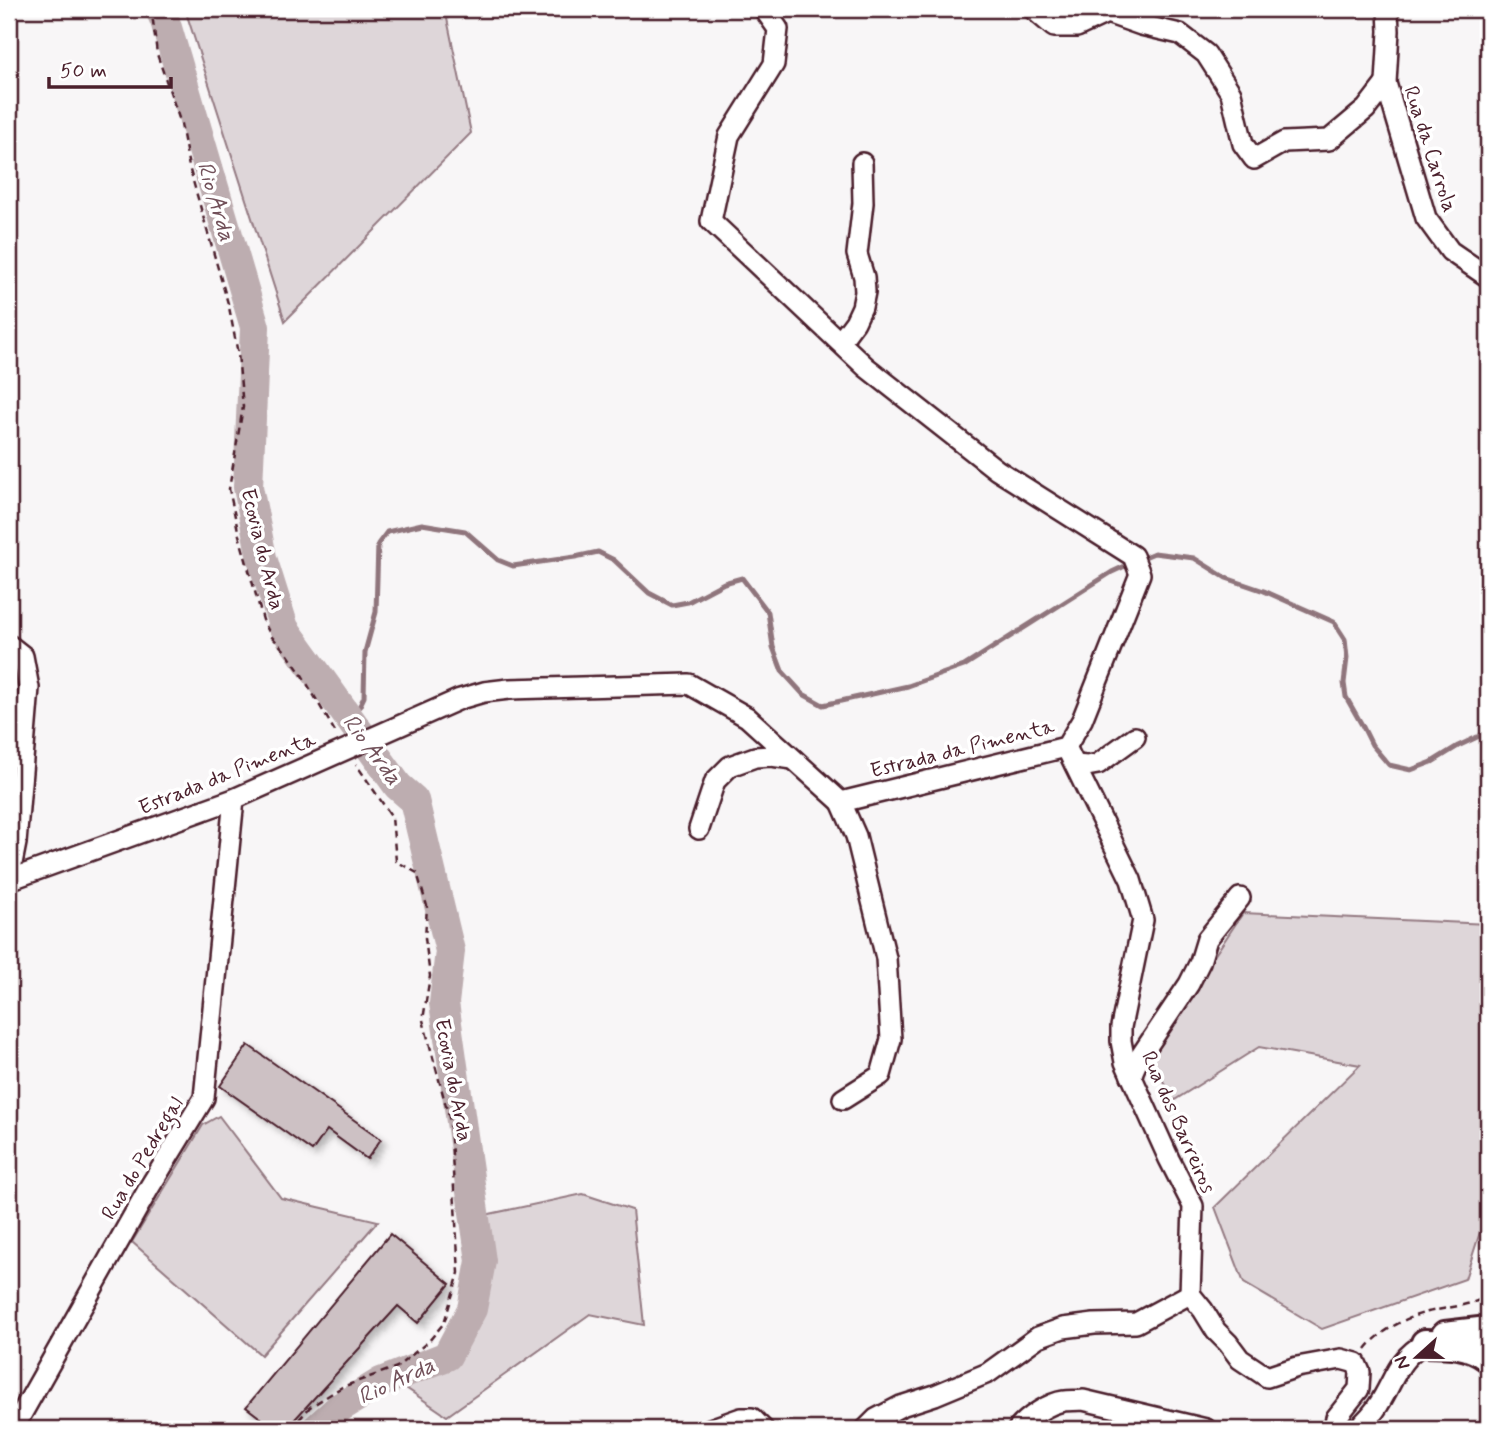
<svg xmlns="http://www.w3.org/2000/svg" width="1497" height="1438" font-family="Mynerve,sans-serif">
<defs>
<filter id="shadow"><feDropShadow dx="4.5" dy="4.5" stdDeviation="3.5" flood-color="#0004"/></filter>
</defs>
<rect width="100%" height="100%" fill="#f8f6f7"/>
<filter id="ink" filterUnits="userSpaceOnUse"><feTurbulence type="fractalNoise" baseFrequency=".0143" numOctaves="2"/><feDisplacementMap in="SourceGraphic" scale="14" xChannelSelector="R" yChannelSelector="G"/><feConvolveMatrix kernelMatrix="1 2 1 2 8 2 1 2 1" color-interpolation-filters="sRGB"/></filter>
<g filter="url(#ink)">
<g fill="#ded6d9" stroke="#947a82" stroke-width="2">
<polygon points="185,9 445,9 471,133 285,321"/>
<polygon points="1243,913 1488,924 1488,1207 1465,1279 1322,1329 1244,1283 1215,1207 1360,1065 1259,1047 1173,1101 1149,1053"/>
<polygon points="219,1116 281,1198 378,1221 261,1355 132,1242 203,1125"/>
<polygon points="583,1194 632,1210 644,1325 590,1314 447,1416 406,1388 451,1362 479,1312 487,1261 480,1216"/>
</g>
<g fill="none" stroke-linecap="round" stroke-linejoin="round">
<g stroke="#8f747b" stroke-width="5">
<polyline points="1147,556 1154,553 1194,558 1226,578 1264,591 1334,622 1345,639 1347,658 1344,683 1346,697 1362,725 1372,745 1389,765 1411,770 1432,762 1458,746 1488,732"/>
<polyline points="352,722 364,697 365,652 376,612 378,544 387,532 422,524 465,531 498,560 513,566 575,557 598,552 614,560 649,593 672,605 688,602 724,583 742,578 768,612 773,647 782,671 803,694 823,705 908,686 964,666 1112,572 1125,566"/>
</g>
<polyline stroke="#bdadb0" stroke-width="30" points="160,9 165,21 255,327 248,487 262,558 284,628 398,786 414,800 450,951 444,1003 481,1261 472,1309 447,1356 381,1382 339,1408 316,1429"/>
</g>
<g fill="#cdc1c4" stroke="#4a1f2b" stroke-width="2" filter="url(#shadow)">
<polygon points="248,1045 381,1139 367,1159 327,1130 312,1151 220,1086"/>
<polygon points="390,1234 450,1284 418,1323 398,1306 286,1429 275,1429 246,1407"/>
</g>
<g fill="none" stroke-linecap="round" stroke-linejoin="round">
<g stroke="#4a1f2b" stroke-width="24">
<g id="minor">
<polyline points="1033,9 1054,27 1077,27 1107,13 1141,25 1180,34 1206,54 1231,93 1243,144 1254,159 1284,142 1329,140 1366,109 1386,83"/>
<polyline points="1388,9 1389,31 1386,83 1426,218 1450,251 1488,277"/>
<polyline points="840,342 855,322 862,307 865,292 864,277 857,254 863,203 862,163"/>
<polyline points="9,645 23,656 29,688 16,843 9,879"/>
<polyline points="1066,747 1131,880 1143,920 1121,1027 1121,1041 1125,1062 1169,1159 1193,1206 1190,1294 1203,1310 1216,1331 1228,1343 1240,1359 1267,1377 1297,1367 1341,1359 1356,1363 1360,1372 1359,1389 1336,1418 1334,1429"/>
<polyline points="1075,765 1087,766 1098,764 1135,737"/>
<polyline points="841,802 856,836 886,958 891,1039 881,1075 843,1099"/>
<polyline points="699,829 715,781 730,766 755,757 771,756 793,759"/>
<polyline points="9,880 234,799 460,699 484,692 509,689 689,684 747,717 841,802 1066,747 1082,720 1140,574 1133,556 997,470 866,367 711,221 729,136 774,64 778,29 764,9"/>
<polyline points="1131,1076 1138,1060 1189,984 1200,962 1207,939 1240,898"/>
<polyline points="13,1429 149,1188 204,1098 234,799"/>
<polyline points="710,1429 741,1418 752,1418 763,1429"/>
<polyline points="866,1429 876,1419 901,1406 935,1395 988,1373 1038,1337 1063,1328 1094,1324 1136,1323 1190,1294"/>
<path d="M1018 1429C1028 1417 1049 1403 1064 1401 1070 1400 1077 1401 1083 1400L1206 1429"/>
<path d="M1357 1429C1366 1421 1373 1414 1379 1404 1395 1379 1397 1359 1425 1343"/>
</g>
</g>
<g stroke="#4a1f2b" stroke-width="32">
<g id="major">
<polyline points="1445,1335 1488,1330"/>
<path d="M1425 1343C1448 1343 1470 1343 1488 1358"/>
</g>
</g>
<g stroke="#4a1f2b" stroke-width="2.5" stroke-dasharray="7 5" stroke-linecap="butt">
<polyline points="147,9 153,21 157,54 181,124 189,167 229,307 238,354 243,407 229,489 239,535 263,620 271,636 286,652 302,675 337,735"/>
<path d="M1366 1349C1380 1331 1406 1317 1428 1312 1448 1307 1470 1306 1488 1296"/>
<polyline points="291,1429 310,1407 342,1387 397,1367 429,1341 444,1323 459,1273 450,1121 423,1020 430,976 425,938 427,906 417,873 396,861 392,817 356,764"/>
</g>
<use href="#minor" stroke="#fff" stroke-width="19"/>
<use href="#major" stroke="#fff" stroke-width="26"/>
</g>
</g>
<g text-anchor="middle" stroke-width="7" stroke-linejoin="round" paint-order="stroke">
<g font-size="21" fill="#4a1f2b" stroke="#fff">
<text transform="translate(1431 149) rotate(72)" y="7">Rua da Carrola</text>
<text transform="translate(263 549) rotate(76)" y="7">Ecovia do Arda</text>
<text transform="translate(962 748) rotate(-14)" y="7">Estrada da Pimenta</text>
<text transform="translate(227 773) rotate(-22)" y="7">Estrada da Pimenta</text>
<text transform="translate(454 1080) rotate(79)" y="7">Ecovia do Arda</text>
<text transform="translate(1179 1122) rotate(66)" y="7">Rua dos Barreiros</text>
<text transform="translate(142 1158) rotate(-59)" y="7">Rua do Pedregal</text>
</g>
<g font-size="23" font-style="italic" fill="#72515a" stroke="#fff">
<text transform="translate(217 201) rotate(73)" y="8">Rio Arda</text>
<text transform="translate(373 749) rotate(53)" y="8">Rio Arda</text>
<text transform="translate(396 1380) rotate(-25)" y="8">Rio Arda</text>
</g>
</g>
<rect width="1497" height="1438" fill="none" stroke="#fff" stroke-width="35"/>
<rect x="18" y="18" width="1462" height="1403" fill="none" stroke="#4a1f2b" stroke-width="2.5" filter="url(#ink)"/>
<g transform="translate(1417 1357) rotate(249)" stroke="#ffffff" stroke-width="5" paint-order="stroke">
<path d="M0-5L12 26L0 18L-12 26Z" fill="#4a1f2b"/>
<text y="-10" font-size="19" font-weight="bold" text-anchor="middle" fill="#4a1f2b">N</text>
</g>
<path d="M49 77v10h122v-10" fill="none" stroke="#4a1f2b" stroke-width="3.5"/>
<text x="60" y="77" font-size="21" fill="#4a1f2b" stroke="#ffffff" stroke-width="5" paint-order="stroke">50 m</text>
</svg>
